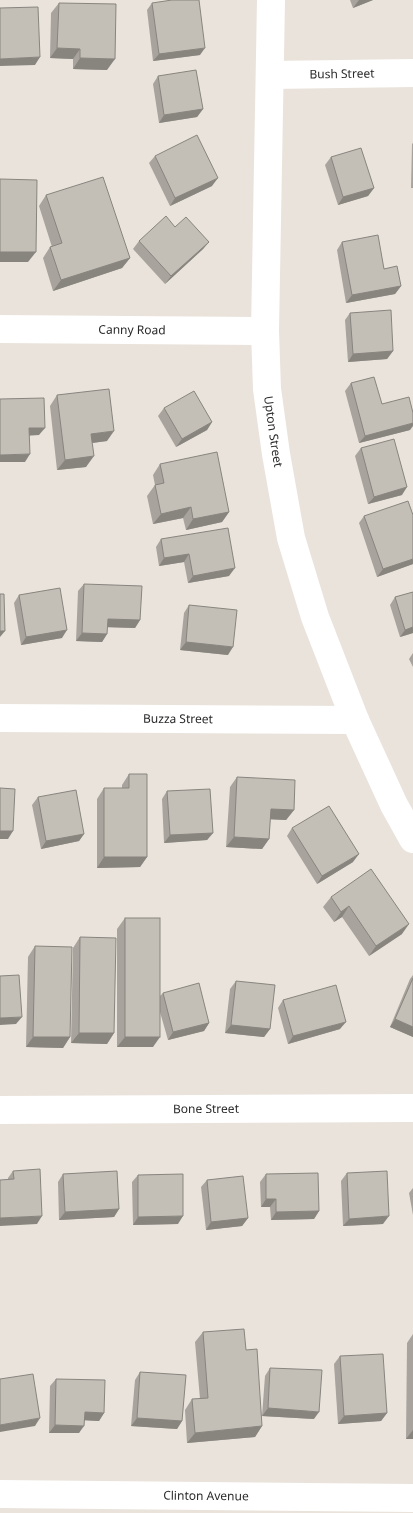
<svg xmlns="http://www.w3.org/2000/svg" width="413" height="1513" font-family="'Noto Sans',sans-serif">
<rect width="100%" height="100%" fill="#eae3db"/>
<g fill="none" stroke-linecap="round" stroke-linejoin="round">
<g stroke="#fff" stroke-width="28">
<path id="s1" d="M271 0 265 331 267 389 276 454 291 538 315 617 355 720 394 805 413 839"/>
<path id="s2" d="M271 75 413 73"/>
<path id="s3" d="M0 329 265 331"/>
<path id="s4" d="M0 718 355 720"/>
<path id="s5" d="M0 1110 413 1108"/>
<path id="s6" d="M0 1494 413 1498"/>
</g>
</g>
<g fill="#a8a39d">
<polygon points="350,0 373,0 353,8"/>
<polygon points="59,3 107,70 73,69 73,59 50,58 51,13"/>
<polygon points="152,3 200,55 153,61 147,10"/>
<polygon points="158,76 203,109 197,117 159,123 153,84"/>
<polygon points="413,143 413,188 411,188 412,144"/>
<polygon points="155,156 212,186 170,206 149,163"/>
<polygon points="331,157 374,188 368,196 338,205 325,165"/>
<polygon points="46,195 130,258 122,268 53,291 43,258 50,247 52,247 39,206"/>
<polygon points="175,227 209,242 203,249 165,284 133,249 139,241"/>
<polygon points="342,242 384,269 401,286 395,294 346,303 337,250"/>
<polygon points="350,313 393,351 387,359 348,362 345,320"/>
<polygon points="351,383 382,404 410,430 359,443 345,391"/>
<polygon points="57,395 107,441 92,443 86,467 57,470 50,406"/>
<polygon points="164,408 212,422 207,430 176,447 158,416"/>
<polygon points="361,448 402,495 368,504 355,456"/>
<polygon points="160,464 229,512 222,522 186,530 183,518 153,524 147,496 155,485 153,475"/>
<polygon points="364,516 413,564 377,577 359,523"/>
<polygon points="161,539 229,576 188,583 184,562 159,566 156,547"/>
<polygon points="84,584 140,620 135,628 107,627 107,634 102,642 76,641 78,591"/>
<polygon points="413,592 413,633 400,637 390,605 395,597"/>
<polygon points="19,595 62,638 21,645 14,603"/>
<polygon points="189,605 228,655 180,650 184,613"/>
<polygon points="413,653 413,667 409,659"/>
<polygon points="129,774 147,857 140,867 97,868 97,799 104,788 122,788 122,785"/>
<polygon points="237,777 294,810 286,820 270,819 269,839 262,849 226,847 230,787"/>
<polygon points="167,791 213,833 207,840 164,843 162,799"/>
<polygon points="38,797 84,834 79,841 41,849 32,805"/>
<polygon points="292,828 353,862 317,884 287,836"/>
<polygon points="331,897 402,934 369,956 342,917 334,922 323,907"/>
<polygon points="125,918 160,996 163,993 209,1023 204,1031 168,1040 160,1012 153,1047 117,1047 117,929"/>
<polygon points="80,937 114,1033 107,1044 71,1043 73,948"/>
<polygon points="35,946 70,1037 63,1048 26,1047 28,957"/>
<polygon points="413,975 413,1037 390,1027 410,979"/>
<polygon points="236,981 270,1029 264,1037 225,1033 230,989"/>
<polygon points="283,1000 340,1029 288,1044 278,1008"/>
<polygon points="13,1171 37,1224 8,1180 8,1178"/>
<polygon points="347,1173 383,1224 343,1226 341,1181"/>
<polygon points="63,1174 119,1209 114,1217 59,1220 58,1182"/>
<polygon points="266,1174 319,1211 314,1219 271,1220 270,1207 261,1207 260,1182"/>
<polygon points="138,1175 178,1224 133,1225 132,1182"/>
<polygon points="207,1180 248,1218 242,1226 206,1230 201,1187"/>
<polygon points="413,1188 413,1215 409,1193"/>
<polygon points="203,1332 246,1350 262,1426 255,1437 187,1443 185,1410 192,1399 200,1399 195,1342"/>
<polygon points="413,1334 413,1439 406,1439 407,1343"/>
<polygon points="340,1356 387,1413 381,1421 338,1424 334,1364"/>
<polygon points="270,1368 314,1419 262,1416 265,1376"/>
<polygon points="140,1372 182,1421 177,1429 131,1426 135,1380"/>
<polygon points="56,1379 104,1413 99,1421 84,1420 79,1433 49,1433 50,1386"/>
</g>
<g fill="#88857f">
<polygon points="359,0 373,0 353,8"/>
<polygon points="57,48 80,49 73,59 50,58"/>
<polygon points="205,48 200,55 153,61 159,54"/>
<polygon points="40,57 35,65 0,66 0,59"/>
<polygon points="80,58 115,59 107,70 73,69"/>
<polygon points="203,109 197,117 159,123 164,115"/>
<polygon points="218,178 212,186 170,206 175,198"/>
<polygon points="374,188 368,196 338,205 343,197"/>
<polygon points="209,242 203,249 165,284 171,276"/>
<polygon points="0,252 36,252 28,262 0,262"/>
<polygon points="130,258 122,268 53,291 61,280"/>
<polygon points="401,286 395,294 346,303 352,295"/>
<polygon points="393,351 387,359 348,362 353,354"/>
<polygon points="212,422 207,430 176,447 182,439"/>
<polygon points="413,423 413,426 410,430 359,443 365,436"/>
<polygon points="29,428 45,428 39,435 24,436"/>
<polygon points="114,431 107,441 84,444 91,434"/>
<polygon points="30,454 25,462 0,462 0,455"/>
<polygon points="94,456 86,467 57,470 65,460"/>
<polygon points="407,487 402,495 368,504 374,497"/>
<polygon points="191,507 183,518 153,524 161,514"/>
<polygon points="229,512 222,522 186,530 193,519"/>
<polygon points="189,554 184,562 159,566 164,558"/>
<polygon points="413,559 413,564 377,577 383,569"/>
<polygon points="235,568 229,576 188,583 193,576"/>
<polygon points="108,619 140,620 135,628 102,627"/>
<polygon points="413,627 413,633 400,637 405,630"/>
<polygon points="67,630 62,638 21,645 26,637"/>
<polygon points="0,631 5,631 0,637"/>
<polygon points="82,633 107,634 102,642 76,641"/>
<polygon points="186,642 233,647 228,655 180,650"/>
<polygon points="271,809 294,810 286,820 263,819"/>
<polygon points="0,831 13,831 8,839 0,839"/>
<polygon points="213,833 207,840 164,843 170,835"/>
<polygon points="84,834 79,841 41,849 46,841"/>
<polygon points="234,837 269,839 262,849 226,847"/>
<polygon points="359,854 353,862 317,884 322,876"/>
<polygon points="104,857 147,857 140,867 97,868"/>
<polygon points="349,906 342,917 334,922 341,912"/>
<polygon points="409,924 402,934 369,956 376,946"/>
<polygon points="22,1017 16,1024 0,1025 0,1018"/>
<polygon points="395,1019 413,1027 413,1037 390,1027"/>
<polygon points="346,1022 340,1029 288,1044 293,1036"/>
<polygon points="209,1023 204,1031 168,1040 173,1032"/>
<polygon points="231,1025 270,1029 264,1037 225,1033"/>
<polygon points="79,1033 114,1033 107,1044 71,1043"/>
<polygon points="33,1037 70,1037 63,1048 26,1047"/>
<polygon points="125,1037 160,1037 153,1047 117,1047"/>
<polygon points="266,1199 276,1199 270,1207 261,1207"/>
<polygon points="119,1209 114,1217 59,1220 65,1212"/>
<polygon points="319,1211 314,1219 271,1220 276,1212"/>
<polygon points="42,1216 37,1224 0,1226 0,1218"/>
<polygon points="183,1216 178,1224 133,1225 138,1217"/>
<polygon points="389,1216 383,1224 343,1226 349,1219"/>
<polygon points="248,1218 242,1226 206,1230 211,1222"/>
<polygon points="268,1408 319,1412 314,1419 262,1416"/>
<polygon points="85,1412 104,1413 99,1421 79,1420"/>
<polygon points="387,1413 381,1421 338,1424 344,1416"/>
<polygon points="40,1418 35,1426 0,1432 0,1425"/>
<polygon points="137,1418 182,1421 177,1429 131,1426"/>
<polygon points="55,1425 84,1426 79,1433 49,1433"/>
<polygon points="262,1426 255,1437 187,1443 195,1433"/>
<polygon points="413,1430 413,1439 406,1439"/>
</g>
<g fill="#c3beb6" stroke="#88857f">
<polygon points="172,0 199,0 205,48 159,54 152,3"/>
<polygon points="59,3 116,4 115,59 80,58 80,49 57,48"/>
<polygon points="38,7 40,57 0,59 0,8"/>
<polygon points="196,70 203,109 164,115 158,76"/>
<polygon points="197,135 218,178 175,198 155,156"/>
<polygon points="361,148 374,188 343,197 331,157"/>
<polygon points="103,177 130,258 61,280 50,247 62,243 46,195"/>
<polygon points="0,179 37,180 36,252 0,252"/>
<polygon points="166,216 175,227 186,217 209,242 171,276 139,241"/>
<polygon points="378,235 384,269 397,266 401,286 352,295 342,242"/>
<polygon points="391,310 393,351 353,354 350,313"/>
<polygon points="374,377 382,404 409,397 413,413 413,423 365,436 351,383"/>
<polygon points="109,389 114,431 91,434 94,456 65,460 57,395"/>
<polygon points="194,391 212,422 182,439 164,408"/>
<polygon points="44,398 45,428 29,428 30,454 0,455 0,399"/>
<polygon points="394,439 407,487 374,497 361,448"/>
<polygon points="217,452 229,512 193,519 191,507 161,514 155,485 164,483 160,464"/>
<polygon points="408,501 413,515 413,559 383,569 364,516"/>
<polygon points="228,528 235,568 193,576 189,554 164,558 161,539"/>
<polygon points="84,584 142,586 140,620 108,619 107,634 82,633"/>
<polygon points="60,588 67,630 26,637 19,595"/>
<polygon points="413,592 413,627 405,630 395,597"/>
<polygon points="0,594 4,594 5,631 0,631"/>
<polygon points="189,605 237,610 233,647 186,642"/>
<polygon points="129,774 147,774 147,857 104,857 104,788 129,788"/>
<polygon points="237,777 295,780 294,810 271,809 269,839 234,837"/>
<polygon points="0,788 15,789 13,831 0,831"/>
<polygon points="210,789 213,833 170,835 167,791"/>
<polygon points="76,790 84,834 46,841 38,797"/>
<polygon points="329,806 359,854 322,876 292,828"/>
<polygon points="371,869 409,924 376,946 349,906 341,912 331,897"/>
<rect x="125" y="918" width="35" height="119"/>
<polygon points="80,937 116,938 114,1033 79,1033"/>
<polygon points="35,946 72,947 70,1037 33,1037"/>
<polygon points="19,975 22,1017 0,1018 0,976"/>
<polygon points="413,978 413,1027 395,1019"/>
<polygon points="236,981 275,985 270,1029 231,1025"/>
<polygon points="199,983 209,1023 173,1032 163,993"/>
<polygon points="336,985 346,1022 293,1036 283,1000"/>
<polygon points="40,1169 42,1216 0,1218 0,1180 14,1179 13,1171"/>
<polygon points="117,1171 119,1209 65,1212 63,1174"/>
<polygon points="387,1171 389,1216 349,1219 347,1173"/>
<polygon points="318,1173 319,1211 276,1212 276,1199 266,1199 266,1174"/>
<polygon points="183,1174 183,1216 138,1217 138,1175"/>
<polygon points="243,1176 248,1218 211,1222 207,1180"/>
<polygon points="244,1329 246,1350 257,1349 262,1426 195,1433 192,1399 208,1398 203,1332"/>
<polygon points="383,1354 387,1413 344,1416 340,1356"/>
<polygon points="270,1368 322,1370 319,1412 268,1408"/>
<polygon points="140,1372 186,1375 182,1421 137,1418"/>
<polygon points="33,1374 40,1418 0,1425 0,1379"/>
<polygon points="56,1379 105,1380 104,1413 85,1412 84,1426 55,1425"/>
</g>
<g text-anchor="middle" stroke-width="5" stroke-linejoin="round" paint-order="stroke">
<g font-size="12" fill="#292929" stroke="#fff">
<text dy="4" stroke="none"><textPath href="#s2" startOffset="71">Bush Street</textPath></text>
<text dy="4" stroke="none"><textPath href="#s3" startOffset="132">Canny Road</textPath></text>
<text dy="4" stroke="none"><textPath href="#s1" startOffset="432">Upton Street</textPath></text>
<text dy="4" stroke="none"><textPath href="#s4" startOffset="178">Buzza Street</textPath></text>
<text dy="4" stroke="none"><textPath href="#s5" startOffset="206">Bone Street</textPath></text>
<text dy="4" stroke="none"><textPath href="#s6" startOffset="206">Clinton Avenue</textPath></text>
</g>
</g>
</svg>
